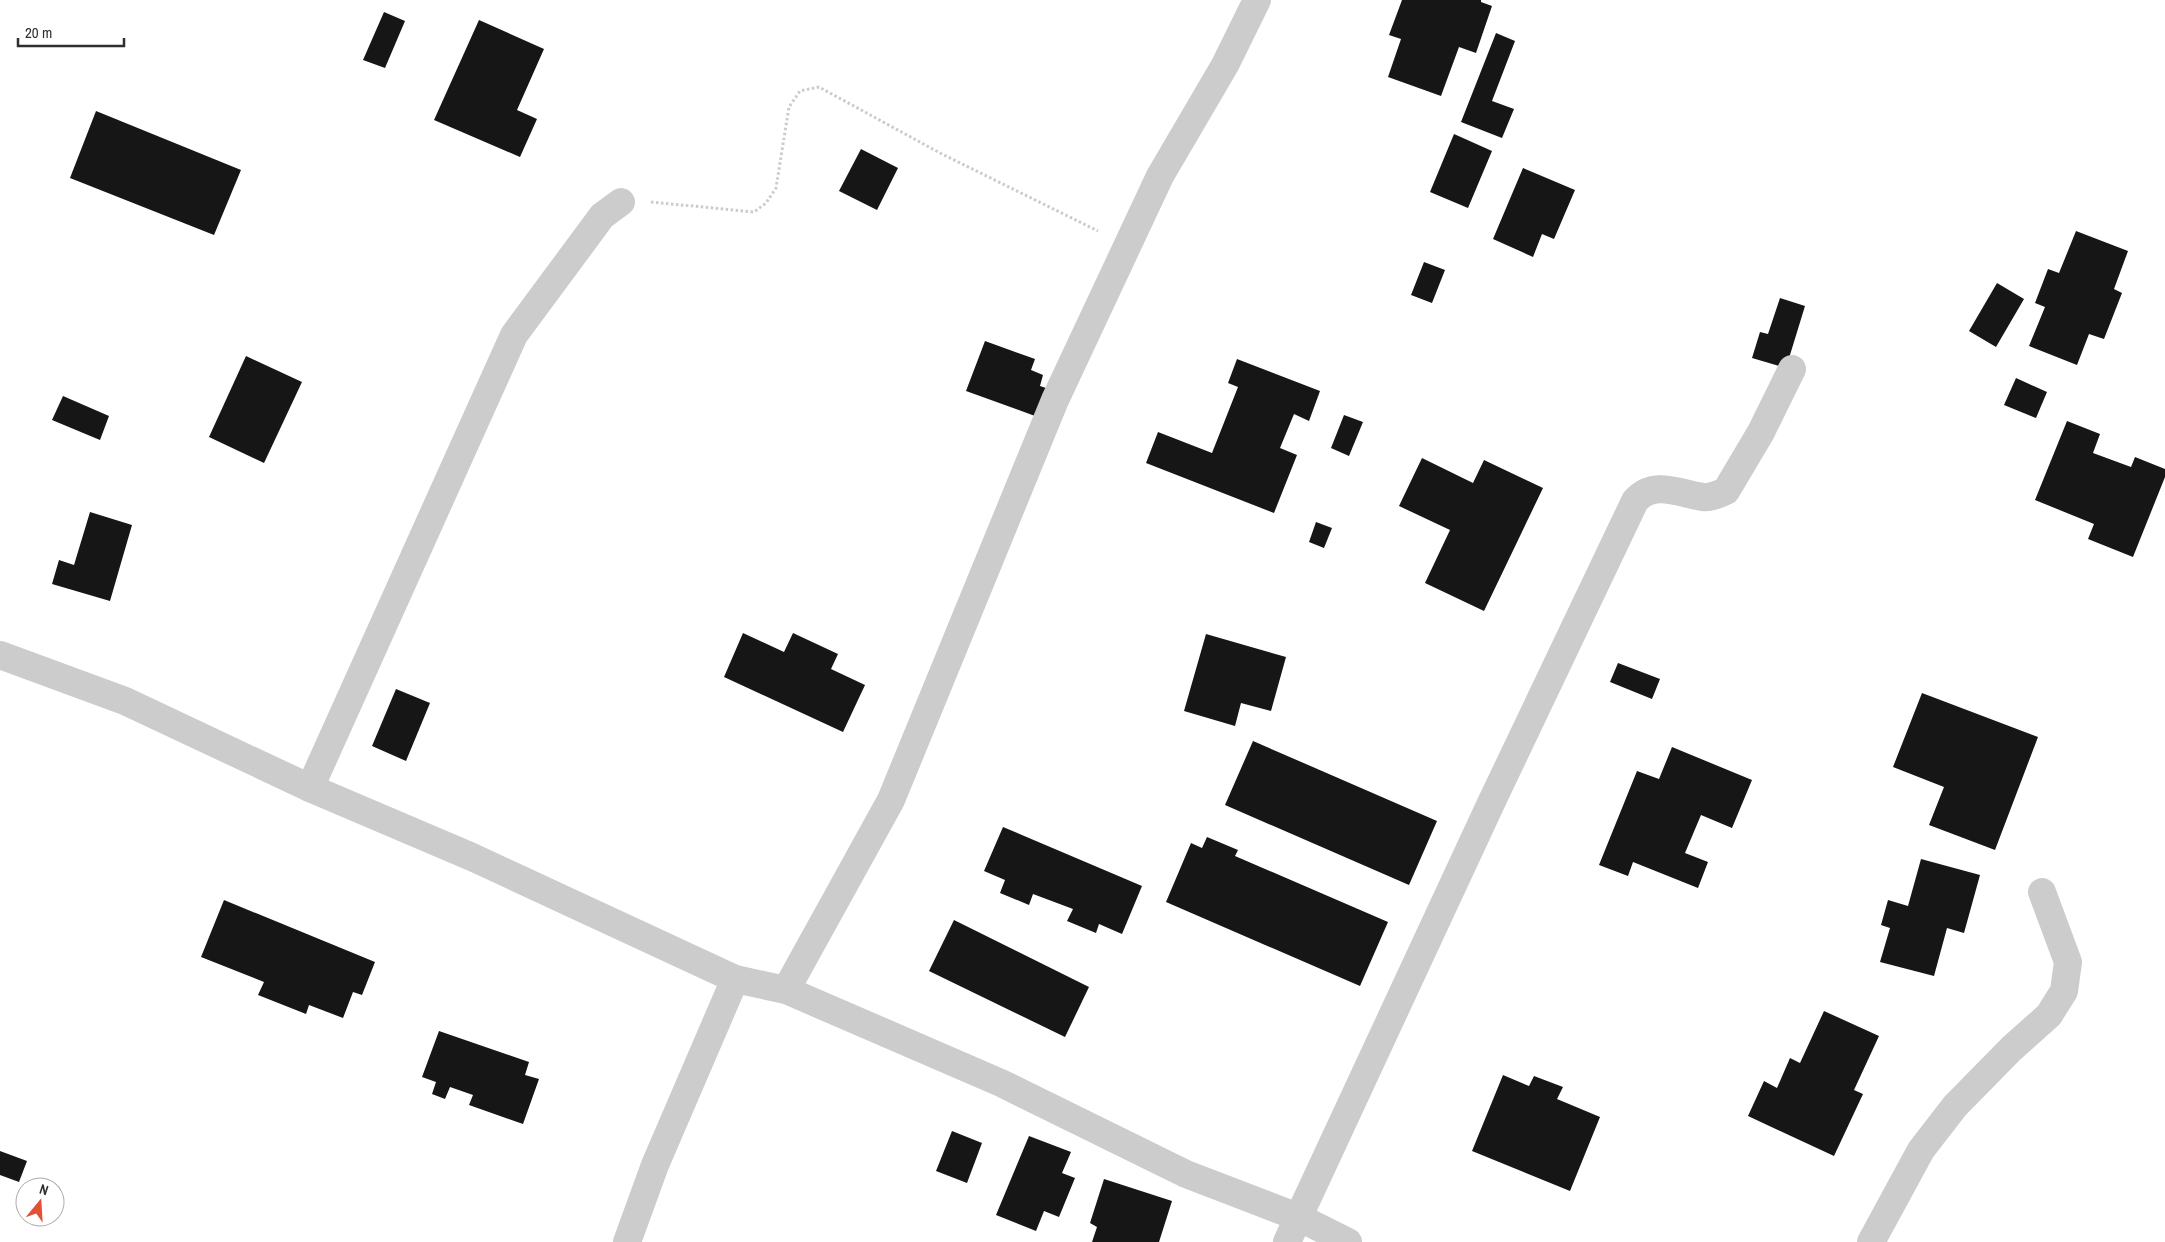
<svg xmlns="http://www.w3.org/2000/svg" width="2165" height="1242" font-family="'Archivo Narrow',sans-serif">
<rect width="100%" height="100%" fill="#fff"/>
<g fill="#161616">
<polygon points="1402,0 1481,0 1481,2 1492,6 1476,53 1459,47 1441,96 1388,77 1401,39 1389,35"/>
<polygon points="384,12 405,21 385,68 363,60"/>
<polygon points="479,20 544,49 517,110 537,119 520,157 434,120"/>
<polygon points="1496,33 1515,41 1492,101 1514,109 1502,138 1461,122"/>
<polygon points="96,111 241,170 214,235 70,178"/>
<polygon points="1454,134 1492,151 1468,208 1430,192"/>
<polygon points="861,149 898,168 877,210 839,191"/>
<polygon points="1523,168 1575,190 1554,239 1542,234 1533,257 1493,239"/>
<polygon points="2076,231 2128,251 2114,289 2122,293 2104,339 2089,334 2077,365 2029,346 2045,307 2035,303 2048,269 2059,273"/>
<polygon points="1424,262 1445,270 1432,303 1411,295"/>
<polygon points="1997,283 2024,299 1996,347 1969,331"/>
<polygon points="1780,298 1805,306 1786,368 1752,358 1760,332 1768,334"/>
<polygon points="985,341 1035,359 1031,370 1043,375 1040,386 1046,388 1035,416 966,391"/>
<polygon points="246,356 302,382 264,463 209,437"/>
<polygon points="1237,359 1320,391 1309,421 1294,414 1280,448 1297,455 1274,513 1146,463 1158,432 1212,453 1238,387 1228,383"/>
<polygon points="2016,378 2047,392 2036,418 2004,405"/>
<polygon points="63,396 109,416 100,440 52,420"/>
<polygon points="1344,415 1363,422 1349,456 1331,448"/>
<polygon points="2067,421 2100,434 2093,453 2131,467 2135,457 2165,469 2165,477 2133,557 2088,539 2094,524 2035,500"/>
<polygon points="1422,458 1473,483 1484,460 1543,488 1484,611 1425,583 1450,530 1399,506"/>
<polygon points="90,512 132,525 110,601 52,584 59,560 74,565"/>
<polygon points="1316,522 1332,528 1324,548 1309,542"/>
<polygon points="743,633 784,652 793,633 838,654 831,669 865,685 843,732 724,677"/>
<polygon points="1206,634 1286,657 1271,711 1241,703 1235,726 1184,711"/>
<polygon points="1618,663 1660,679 1652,699 1610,682"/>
<polygon points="396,689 430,703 406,761 372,746"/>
<polygon points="1922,693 2038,737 1995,850 1929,825 1944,787 1893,767"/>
<polygon points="1253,741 1437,821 1409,885 1225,805"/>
<polygon points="1672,747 1752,780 1732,828 1701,815 1685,853 1708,862 1698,888 1633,862 1628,876 1599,865 1637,771 1659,779"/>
<polygon points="1003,827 1142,886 1122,934 1099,924 1096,933 1067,921 1073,909 1033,894 1029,905 1000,893 1005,880 984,871"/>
<polygon points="1207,837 1238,850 1235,856 1388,922 1360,986 1166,902 1191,843 1202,848"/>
<polygon points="1921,859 1980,875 1964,933 1947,928 1934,976 1880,962 1890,928 1881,925 1888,900 1908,906"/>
<polygon points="224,900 375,962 362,995 353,992 343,1018 309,1005 306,1014 258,995 264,982 201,957"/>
<polygon points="954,920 1089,987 1065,1037 929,971"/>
<polygon points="1824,1011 1879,1036 1854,1090 1863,1094 1834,1156 1748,1116 1764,1081 1777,1088 1790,1058 1800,1063"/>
<polygon points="439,1031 529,1062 525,1075 539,1079 523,1124 469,1105 473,1095 450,1087 445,1099 432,1094 436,1082 422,1077"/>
<polygon points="1503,1075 1529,1086 1534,1076 1563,1087 1557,1099 1600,1117 1570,1191 1472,1151"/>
<polygon points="952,1131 982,1143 967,1183 936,1171"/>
<polygon points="1029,1136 1071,1152 1062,1173 1075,1178 1059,1217 1044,1211 1036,1231 996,1215"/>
<polygon points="0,1151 27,1161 19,1182 0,1175"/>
<polygon points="1104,1179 1172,1201 1159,1242 1092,1242 1097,1227 1090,1223"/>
</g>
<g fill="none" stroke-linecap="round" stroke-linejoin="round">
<polyline stroke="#ccc" stroke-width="3" stroke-dasharray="2.5 2.5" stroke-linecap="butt" points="651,202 754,212 766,203 776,188 789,107 800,91 819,87 940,153 1098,231"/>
<g stroke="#ccc" stroke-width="28">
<polyline points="0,655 125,701 310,788 472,857 735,979 786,990 1001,1083 1186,1174 1298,1217 1348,1242"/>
<polyline points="310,788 514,335 602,216 621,202"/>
<polyline points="786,990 891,800 1055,400 1160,176 1225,65 1257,0"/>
<polyline points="627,1242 655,1165 735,979"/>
<path d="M1287 1242 1492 801 1635 501C1654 479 1680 494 1703 497 1711 498 1719 494 1726 491L1761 432 1792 369"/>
<polyline points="1871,1242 1921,1150 1955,1106 2011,1049 2049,1015 2064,991 2068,962 2042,892"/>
</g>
</g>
<g transform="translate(40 1202) rotate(18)"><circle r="24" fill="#ffffff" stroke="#acacac"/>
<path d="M0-4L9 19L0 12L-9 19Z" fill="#e25035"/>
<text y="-8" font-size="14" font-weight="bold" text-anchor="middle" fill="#2f2f2f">N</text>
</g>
<path d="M18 38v8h106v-8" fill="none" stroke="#2f2f2f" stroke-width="2.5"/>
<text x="25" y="38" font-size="15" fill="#2f2f2f" stroke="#ffffff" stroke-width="4" paint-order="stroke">20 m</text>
</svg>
